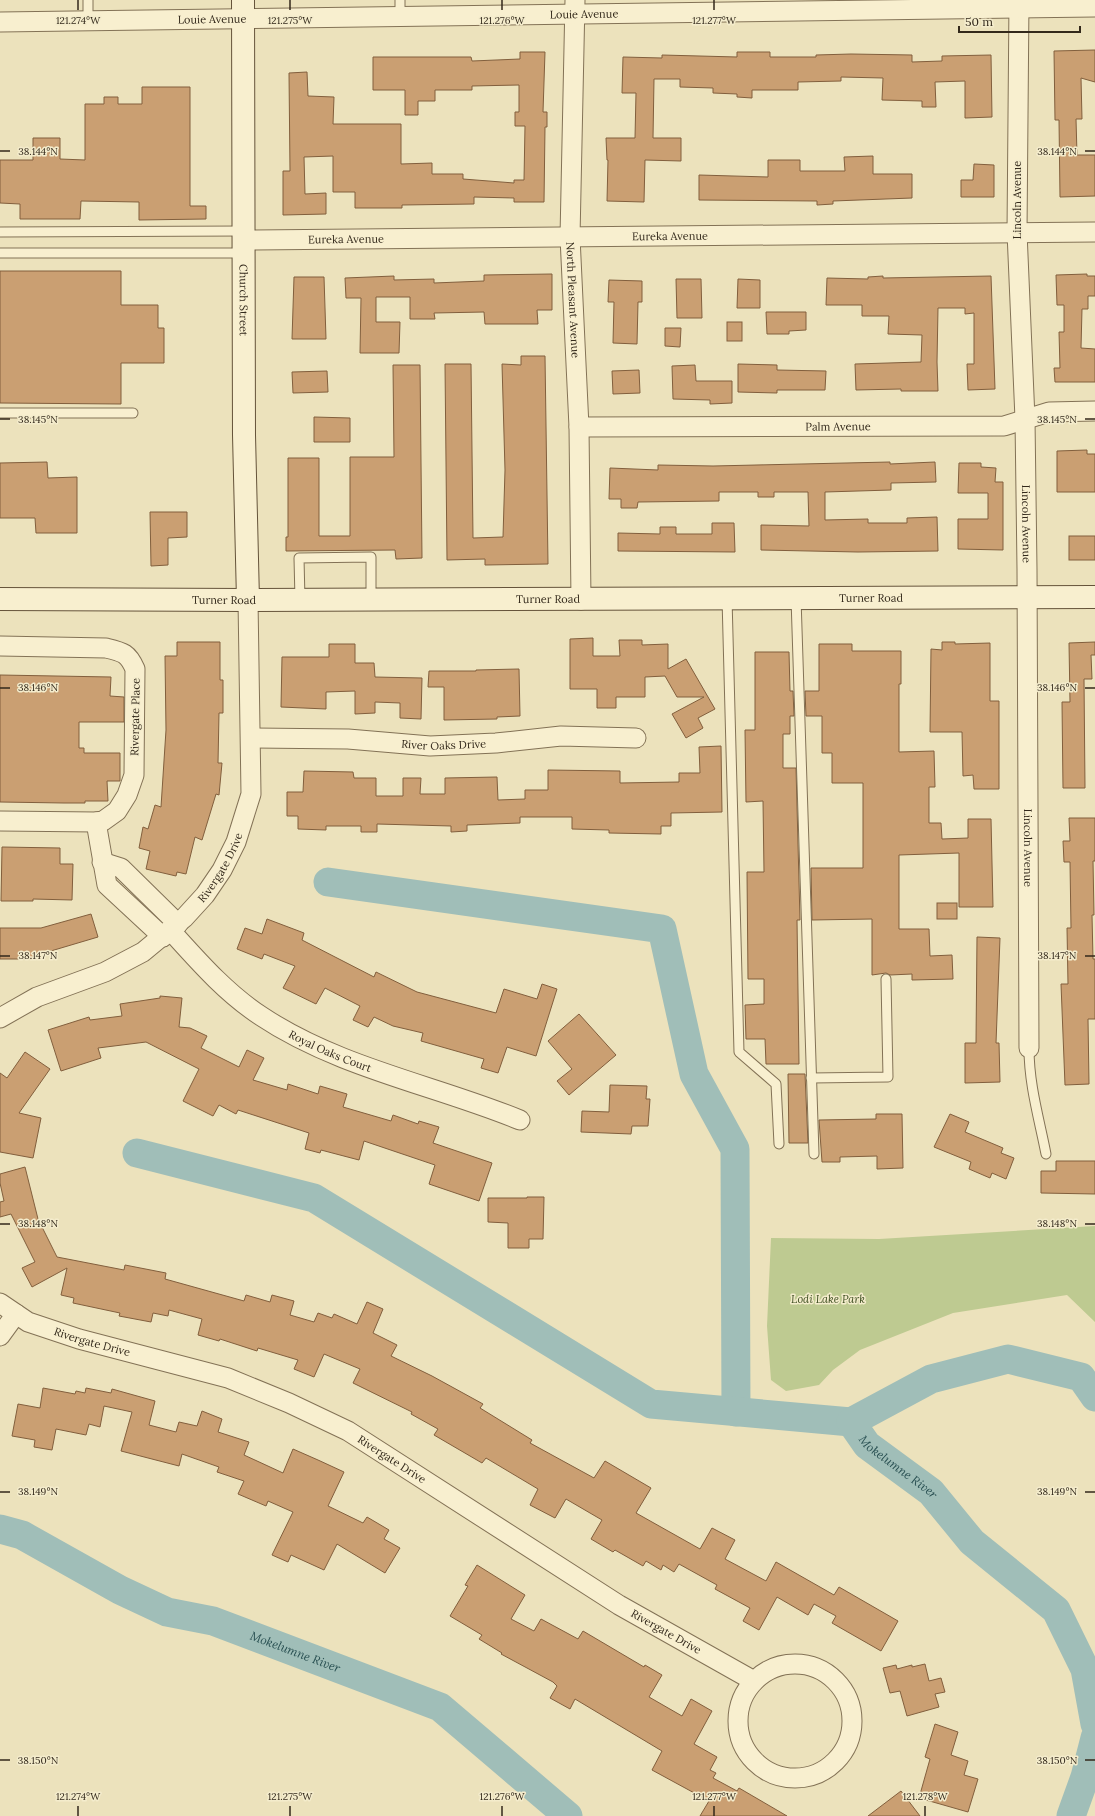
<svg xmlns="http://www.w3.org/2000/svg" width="1095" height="1816" font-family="Lora,serif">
<rect width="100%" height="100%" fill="#ece2bc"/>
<polygon fill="#beca91" points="1095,1226 1095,1322 1067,1295 953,1313 860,1350 833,1370 819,1385 786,1391 771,1380 767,1326 771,1238 879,1239"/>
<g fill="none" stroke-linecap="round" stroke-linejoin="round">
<g stroke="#a0beb8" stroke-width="29">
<polyline points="328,882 662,929 694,1074 735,1149 736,1412"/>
<polyline points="137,1153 314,1198 651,1404 851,1422"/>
<path id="s1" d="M1095 1397 1081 1377 1008 1359 931 1379 851 1422 867 1445 931 1492 972 1542 1056 1610 1085 1669 1095 1724"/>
<path id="s2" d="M0 1529 22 1535 120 1590 167 1612 213 1621 440 1707 568 1816"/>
<polyline points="1071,1816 1085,1777 1095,1738"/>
</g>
</g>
<g fill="#ca9f72" stroke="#825f3d">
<polygon points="1095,50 1095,82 1081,78 1082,119 1076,119 1077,155 1095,155 1095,196 1060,197 1059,120 1055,120 1054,51"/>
<polygon points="520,52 545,52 543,112 547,112 547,127 545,127 544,202 514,202 514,198 474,197 474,204 402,205 402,208 355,208 355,192 333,192 333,156 304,157 305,194 326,193 326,214 283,215 283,171 290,171 289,73 307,72 308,96 334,97 333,124 401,124 401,164 432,163 432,174 463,174 463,179 514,183 514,180 524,180 525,126 515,126 515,112 519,112 519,85 472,86 472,90 435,90 435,101 418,101 418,115 405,115 405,90 373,90 373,57 471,57 472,61 520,59"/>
<polygon points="737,52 770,52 770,57 816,57 816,55 851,54 912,55 912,62 942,61 942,56 991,55 992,117 965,118 965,81 935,82 936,107 922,107 922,101 882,100 883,78 841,77 841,81 798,82 798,90 752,90 752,98 737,97 737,94 713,93 713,88 680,87 680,79 654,79 653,138 681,138 681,161 645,160 644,202 607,201 608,160 607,160 606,138 635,138 636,93 622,93 623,57 662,58 662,55 737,57"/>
<polygon points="142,87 190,87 190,206 206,206 206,219 139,220 139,202 81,201 80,219 20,219 20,204 0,203 0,160 33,160 33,138 60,138 60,159 85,160 85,104 104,104 104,97 118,97 118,104 142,104"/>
<polygon points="873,156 873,174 912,174 912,198 833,201 833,204 817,205 817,201 699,200 699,175 768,177 768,160 800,160 800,171 845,171 844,157"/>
<polygon points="974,164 994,165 994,197 961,197 961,180 973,180"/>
<polygon points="0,271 121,271 121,305 158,305 158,328 164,328 164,363 121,363 121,404 0,403"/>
<polygon points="552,274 552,310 537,310 538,324 485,324 484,312 434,313 435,319 410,319 410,297 376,297 376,322 400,322 399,353 360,353 361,298 346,298 345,278 394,276 394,280 434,279 434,283 484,281 484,275"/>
<polygon points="1087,274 1087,276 1095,276 1095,296 1088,296 1088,309 1082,309 1081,348 1095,349 1095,382 1055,382 1054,368 1060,368 1059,332 1064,332 1064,305 1057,305 1056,275"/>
<polygon points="883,276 883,278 991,276 995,389 968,390 967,364 974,364 974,313 965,314 965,308 938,308 937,362 938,391 901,391 901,389 856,390 855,364 921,362 922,335 888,334 889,316 862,316 862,305 826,305 827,278 868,279 868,277"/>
<polygon points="294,277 324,277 326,339 292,339"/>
<polygon points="676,279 701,279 702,318 677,318"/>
<polygon points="738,279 760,280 760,308 737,308"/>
<polygon points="609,280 642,281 642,302 638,302 637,344 613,343 614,302 608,302"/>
<polygon points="766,312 806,312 806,330 789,331 789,334 767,334"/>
<rect x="727" y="322" width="15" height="19"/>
<polygon points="665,328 681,328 680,347 665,346"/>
<polygon points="521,356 545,356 548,564 485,565 485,559 447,560 445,364 471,364 473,538 503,537 505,470 502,364 521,365"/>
<polygon points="738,364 777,365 777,370 826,371 825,390 777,390 777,393 738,392"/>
<polygon points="393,365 420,365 422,558 396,559 395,550 286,551 286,537 288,537 288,458 319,458 319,536 350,536 350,457 394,457"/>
<polygon points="695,365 696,381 732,381 732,403 710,404 710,400 673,399 672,366"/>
<polygon points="639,370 640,393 613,394 612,371"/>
<polygon points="327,371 328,392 293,393 292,372"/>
<polygon points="314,417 350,418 350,442 314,442"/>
<polygon points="1087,450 1087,454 1095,454 1095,492 1057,492 1057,451"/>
<polygon points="47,462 48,478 77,477 77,533 36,533 35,518 0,518 0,463"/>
<polygon points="890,462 890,464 935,462 936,482 891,483 891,490 825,492 825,520 868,519 868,523 907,523 907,518 937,517 938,551 858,552 761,550 761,525 809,526 808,492 774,492 774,497 758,497 758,492 719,492 719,501 638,502 637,508 621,508 621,499 609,499 610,468 658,470 658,465 713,466"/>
<polygon points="959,463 981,463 981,467 996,468 995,482 1003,482 1003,550 958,549 958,519 988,519 988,493 958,493"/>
<polygon points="150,512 187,512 187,537 168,538 168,565 151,566"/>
<polygon points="712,523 734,523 735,552 618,551 618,533 660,534 660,527 676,527 676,534 712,534"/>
<rect x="1069" y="536" width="26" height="24"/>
<polygon points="593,638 593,656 620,656 619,640 642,640 642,645 668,644 668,669 686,659 715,709 698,718 703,728 686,738 672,714 704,697 677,697 665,676 645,677 645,697 616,697 616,708 597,708 597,689 570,689 570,639"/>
<polygon points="177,642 220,642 220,680 223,680 223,713 219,713 218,763 222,763 219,795 216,794 202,840 195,837 186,874 177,872 176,876 146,869 150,851 139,848 143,827 148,829 155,805 161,807 166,730 165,656 177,656"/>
<polygon points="942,642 955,642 955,644 990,643 990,701 999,701 999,789 974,789 973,775 963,776 962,732 930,732 931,649 942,650"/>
<polygon points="1095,642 1095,655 1091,655 1092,679 1084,679 1085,788 1063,788 1062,702 1070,702 1069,643"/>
<polygon points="329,644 355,644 355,663 374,663 375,677 422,678 421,719 400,718 400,703 375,702 375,713 355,714 355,691 326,692 326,709 281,707 282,657 329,657"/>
<polygon points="819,644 852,644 852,651 901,651 901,684 899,684 899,752 934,751 935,787 929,787 929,823 941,823 942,839 968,838 968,819 991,819 993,907 959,907 959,853 899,855 899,929 929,929 930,956 952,955 953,979 912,980 912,974 890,975 886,973 872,975 872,919 812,920 811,868 863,868 863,783 832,783 832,753 822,753 822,716 806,716 805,691 819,691"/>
<polygon points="755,652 789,652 790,691 793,691 794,716 790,716 790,734 783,734 783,768 796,768 800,920 797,920 799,1064 766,1064 765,1039 746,1039 745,1005 764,1004 764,979 748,979 747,872 764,872 763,801 746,802 745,730 755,730"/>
<polygon points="519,669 520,716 497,717 497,719 444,720 444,687 428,687 429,671 476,671 476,670"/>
<polygon points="0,675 111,677 110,696 124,697 124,722 79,722 79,748 84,748 84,753 120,753 120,781 107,781 108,801 85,801 85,803 64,803 0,802"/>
<polygon points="721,746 722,812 671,813 671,826 661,826 661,834 609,833 609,830 572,829 572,817 520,817 520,823 467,825 467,831 451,832 451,826 377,824 377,832 361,832 361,826 326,826 326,830 298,829 298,816 287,816 287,792 303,792 304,771 353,772 354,778 376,778 376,796 403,796 403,778 421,778 420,794 445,794 445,778 497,777 498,800 525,799 525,790 548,790 548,770 620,771 620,783 679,782 679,773 700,773 699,747"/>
<polygon points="1069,818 1095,818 1095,861 1093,861 1094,915 1092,915 1093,959 1095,959 1095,1019 1088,1019 1089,1084 1065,1085 1061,984 1068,984 1067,928 1071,928 1070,862 1064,862 1063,841 1070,841"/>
<polygon points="2,847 60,848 60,864 73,864 72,900 33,899 33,901 1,901"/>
<rect x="937" y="903" width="20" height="16"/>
<polygon points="91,914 98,937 34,956 34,959 0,959 0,928 41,928"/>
<polygon points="267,919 304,933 302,940 374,977 376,972 417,992 496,1013 504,989 537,999 542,984 557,989 536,1056 507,1047 498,1073 481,1068 484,1059 421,1041 423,1033 393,1026 374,1017 368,1027 353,1020 360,1006 325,988 316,1004 283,988 295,966 264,954 262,959 237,949 245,928 262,934"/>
<polygon points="977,937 1000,938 996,1043 999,1043 1000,1082 965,1083 965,1043 976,1043"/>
<polygon points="160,996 182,998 179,1027 190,1028 207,1036 201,1048 239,1067 247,1050 264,1058 253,1080 287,1090 288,1084 318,1094 320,1086 347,1094 343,1107 391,1121 393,1115 418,1124 419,1121 439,1127 433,1143 492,1163 479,1201 429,1184 435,1165 364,1141 359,1160 321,1150 320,1153 305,1149 309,1133 238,1110 236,1114 219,1105 213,1116 183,1101 199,1069 146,1042 98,1048 101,1058 61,1071 48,1030 89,1017 90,1020 122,1016 120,1004 160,998"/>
<polygon points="579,1014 616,1055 569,1095 557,1081 572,1069 548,1041"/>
<polygon points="25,1052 50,1069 19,1113 41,1118 33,1158 0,1152 0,1073 7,1078"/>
<polygon points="788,1074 805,1074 808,1143 789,1143"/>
<polygon points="610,1085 647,1086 646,1099 650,1099 648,1126 632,1126 631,1134 581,1132 582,1111 609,1112"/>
<polygon points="876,1114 902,1114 903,1168 877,1169 877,1156 840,1157 840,1162 822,1162 819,1120 876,1119"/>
<polygon points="950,1114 969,1122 965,1132 1003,1148 1001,1153 1014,1158 1006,1179 992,1173 990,1178 969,1169 971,1162 934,1147"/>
<polygon points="1056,1161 1095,1161 1095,1194 1041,1193 1041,1171 1056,1171"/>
<polygon points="25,1167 38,1219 57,1257 124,1270 125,1265 166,1273 165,1279 244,1301 246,1295 270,1302 272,1295 294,1301 290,1315 314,1322 318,1313 332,1318 334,1314 357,1324 367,1302 383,1309 373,1333 397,1345 391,1356 432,1376 483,1404 480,1408 532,1440 530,1443 594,1478 605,1461 651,1488 636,1513 700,1549 712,1528 735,1540 725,1559 766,1581 776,1562 834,1595 839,1587 898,1621 881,1651 832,1623 836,1616 814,1604 808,1615 777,1597 759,1630 743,1621 750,1608 715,1589 717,1585 679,1564 674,1572 663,1565 661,1570 646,1561 643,1566 615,1550 613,1552 591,1539 602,1520 566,1499 555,1518 530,1505 538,1489 486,1458 482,1463 434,1435 438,1429 411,1414 412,1412 353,1383 360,1369 324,1354 314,1377 294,1369 298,1360 258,1348 257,1351 220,1339 219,1341 198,1335 202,1319 169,1310 168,1316 153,1313 151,1322 119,1316 120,1313 73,1303 74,1298 61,1295 67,1268 32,1287 22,1268 35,1262 11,1214 0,1217 0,1202 4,1201 0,1183 0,1174"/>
<polygon points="527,1197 544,1197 543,1239 529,1239 529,1248 508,1248 508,1223 488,1222 488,1198 527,1198"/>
<polygon points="43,1388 75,1394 76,1391 85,1393 86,1388 111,1393 112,1389 155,1401 149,1425 176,1432 179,1422 197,1426 202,1411 222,1419 218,1432 249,1442 244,1455 283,1473 293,1449 318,1460 344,1472 328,1506 363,1523 367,1517 389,1530 384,1539 400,1548 385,1573 337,1544 324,1570 291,1555 288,1562 272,1555 293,1512 268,1501 266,1506 238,1494 244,1481 217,1472 219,1467 182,1454 179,1466 121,1451 132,1412 104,1406 100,1427 89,1424 86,1435 56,1429 52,1450 34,1447 35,1440 12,1436 18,1404 40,1408"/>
<polygon points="477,1565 525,1595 511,1619 534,1631 541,1619 578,1639 583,1631 644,1667 645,1665 662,1675 649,1697 682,1716 691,1699 712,1711 694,1744 717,1757 710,1770 716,1773 713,1778 737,1791 739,1788 787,1816 700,1816 709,1801 652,1770 662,1751 575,1699 570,1709 550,1698 557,1686 553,1682 501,1654 502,1653 479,1639 482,1635 450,1616 468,1586 465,1585"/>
<polygon points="925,1664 929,1681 941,1678 945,1692 935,1694 939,1707 907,1716 900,1691 890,1693 883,1668 896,1665 897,1669 912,1665 912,1667"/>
<polygon points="935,1724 958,1732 951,1755 968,1761 964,1775 978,1779 968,1812 919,1798 930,1759 925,1757"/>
<polygon points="901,1791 920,1816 868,1816"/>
</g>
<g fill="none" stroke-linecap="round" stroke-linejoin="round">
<g stroke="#837256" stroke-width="11">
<g id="lane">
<polyline points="400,0 400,16"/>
<polyline points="88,20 88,0"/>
<polyline points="0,232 244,231"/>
<polyline points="0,253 244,253"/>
<polyline points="0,413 133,413"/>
<polyline points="727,598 739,1052 776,1084 779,1144"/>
<polyline points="796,598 814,1154"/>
<polyline points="300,600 299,558 371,557 371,600"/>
<path d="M1029 1048C1029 1085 1039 1118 1046 1154"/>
<polyline points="811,1078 888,1077 886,979"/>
</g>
</g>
<g stroke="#837256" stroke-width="21">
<g id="street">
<path id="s3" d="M575 0 570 237 579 427 581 600"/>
<path id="s4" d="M1019 0 1017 232 1025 419 1027 569 1029 1048"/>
<path id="s5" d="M0 22 1095 7"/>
<path id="s6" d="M244 240 1095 232"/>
<path id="s7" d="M579 427 1004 426 1049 412 1095 411"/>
<path d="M0 646 106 648C123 652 128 653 135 669L134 775 127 795 117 811 103 821 96 822 0 821"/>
<path id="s8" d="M251 738 348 739 430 746 496 743 561 736 636 738"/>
<polyline points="96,822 107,885 163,937"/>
<polyline points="102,862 121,868 178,924"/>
<path id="s9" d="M171 931C199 962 226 993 261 1016 339 1068 435 1085 520 1120"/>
<path id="s10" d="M0 1018 37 997 105 972 143 952 184 918 205 895 222 870 236 842 251 794 248 600"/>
<path id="s11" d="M0 1303 28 1322 79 1339 228 1378 289 1403 348 1431 619 1605 754 1681"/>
<polyline points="0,1336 16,1314"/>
<circle cx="795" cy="1721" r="57"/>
</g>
</g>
<g stroke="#65533a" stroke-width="24">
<g id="secondary">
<path id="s12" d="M243 0 244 435 248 600"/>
<path id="s13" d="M0 599 248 600 1095 597"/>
</g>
</g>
<use href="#lane" stroke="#f8efcf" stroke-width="9"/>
<use href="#street" stroke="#f8efcf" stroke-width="19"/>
<use href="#secondary" stroke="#f8efcf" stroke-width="22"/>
</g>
<path fill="none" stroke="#33291b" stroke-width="1.5" d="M78 0V10M290 0V10M502 0V10M714 0V10M0 151H10M1085 151H1095M0 419H10M1085 419H1095M0 688H10M1085 688H1095M0 956H10M1085 956H1095M0 1224H10M1085 1224H1095M0 1492H10M1085 1492H1095M0 1760H10M1085 1760H1095M78 1806V1816M290 1806V1816M502 1806V1816M714 1806V1816M925 1806V1816"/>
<g text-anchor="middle" stroke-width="3" stroke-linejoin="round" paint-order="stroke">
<g font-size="11" fill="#33291b" stroke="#f4eccc">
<text dy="4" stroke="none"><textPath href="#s5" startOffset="584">Louie Avenue</textPath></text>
<text dy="4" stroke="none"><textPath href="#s5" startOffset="212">Louie Avenue</textPath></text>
<text transform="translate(1017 200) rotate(-90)" y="4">Lincoln Avenue</text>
<text dy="4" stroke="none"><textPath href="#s6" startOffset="426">Eureka Avenue</textPath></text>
<text dy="4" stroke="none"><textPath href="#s6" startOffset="102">Eureka Avenue</textPath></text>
<text dy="4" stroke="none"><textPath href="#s12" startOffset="300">Church Street</textPath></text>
<text dy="4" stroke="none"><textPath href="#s3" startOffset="300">North Pleasant Avenue</textPath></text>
<text dy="4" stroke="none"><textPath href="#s7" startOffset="259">Palm Avenue</textPath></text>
<text dy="4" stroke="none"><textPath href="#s4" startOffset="524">Lincoln Avenue</textPath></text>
<text dy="4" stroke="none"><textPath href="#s13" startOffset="871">Turner Road</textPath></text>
<text dy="4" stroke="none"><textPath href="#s13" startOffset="224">Turner Road</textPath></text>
<text dy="4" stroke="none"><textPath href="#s13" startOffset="548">Turner Road</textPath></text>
<text transform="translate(135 717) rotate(-89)" y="4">Rivergate Place</text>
<text dy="4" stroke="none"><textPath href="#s8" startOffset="193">River Oaks Drive</textPath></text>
<text dy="4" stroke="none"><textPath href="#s4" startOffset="848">Lincoln Avenue</textPath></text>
<text dy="4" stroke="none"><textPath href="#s10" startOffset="274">Rivergate Drive</textPath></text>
<text dy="4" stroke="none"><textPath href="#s9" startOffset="202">Royal Oaks Court</textPath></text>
<text dy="4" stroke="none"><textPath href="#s11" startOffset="101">Rivergate Drive</textPath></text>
<text dy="4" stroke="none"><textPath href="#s11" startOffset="425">Rivergate Drive</textPath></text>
<text dy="4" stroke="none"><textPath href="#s11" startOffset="749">Rivergate Drive</textPath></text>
</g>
<g font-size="11" font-style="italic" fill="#3f4f22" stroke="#f4eccc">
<text x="828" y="1303">Lodi Lake Park</text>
</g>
<g font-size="12" font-style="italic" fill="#2a5153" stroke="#f4eccc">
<text dy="4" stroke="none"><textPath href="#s1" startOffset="336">Mokelumne River</textPath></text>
<text dy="4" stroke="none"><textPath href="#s2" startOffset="322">Mokelumne River</textPath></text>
</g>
</g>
<g font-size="10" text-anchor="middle" fill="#33291b" stroke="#f4eccc" stroke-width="3" stroke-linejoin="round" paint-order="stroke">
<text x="78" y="24">121.274°W</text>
<text x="290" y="24">121.275°W</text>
<text x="502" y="24">121.276°W</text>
<text x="714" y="24">121.277°W</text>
<text x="1057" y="155">38.144°N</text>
<text x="38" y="155">38.144°N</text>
<text x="1057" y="423">38.145°N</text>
<text x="38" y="423">38.145°N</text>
<text x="1057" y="691">38.146°N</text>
<text x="38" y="691">38.146°N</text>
<text x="1057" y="959">38.147°N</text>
<text x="38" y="959">38.147°N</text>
<text x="1057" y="1227">38.148°N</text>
<text x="38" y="1227">38.148°N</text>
<text x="38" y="1495">38.149°N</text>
<text x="1057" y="1495">38.149°N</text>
<text x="1057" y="1764">38.150°N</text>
<text x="38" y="1764">38.150°N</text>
<text x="78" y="1800">121.274°W</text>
<text x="290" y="1800">121.275°W</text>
<text x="502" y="1800">121.276°W</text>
<text x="714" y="1800">121.277°W</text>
<text x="925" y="1800">121.278°W</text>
</g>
<path d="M959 26v6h121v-6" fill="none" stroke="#33291b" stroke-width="2"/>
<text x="965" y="26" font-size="12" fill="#33291b" stroke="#f4eccc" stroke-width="3" paint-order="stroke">50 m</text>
</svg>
